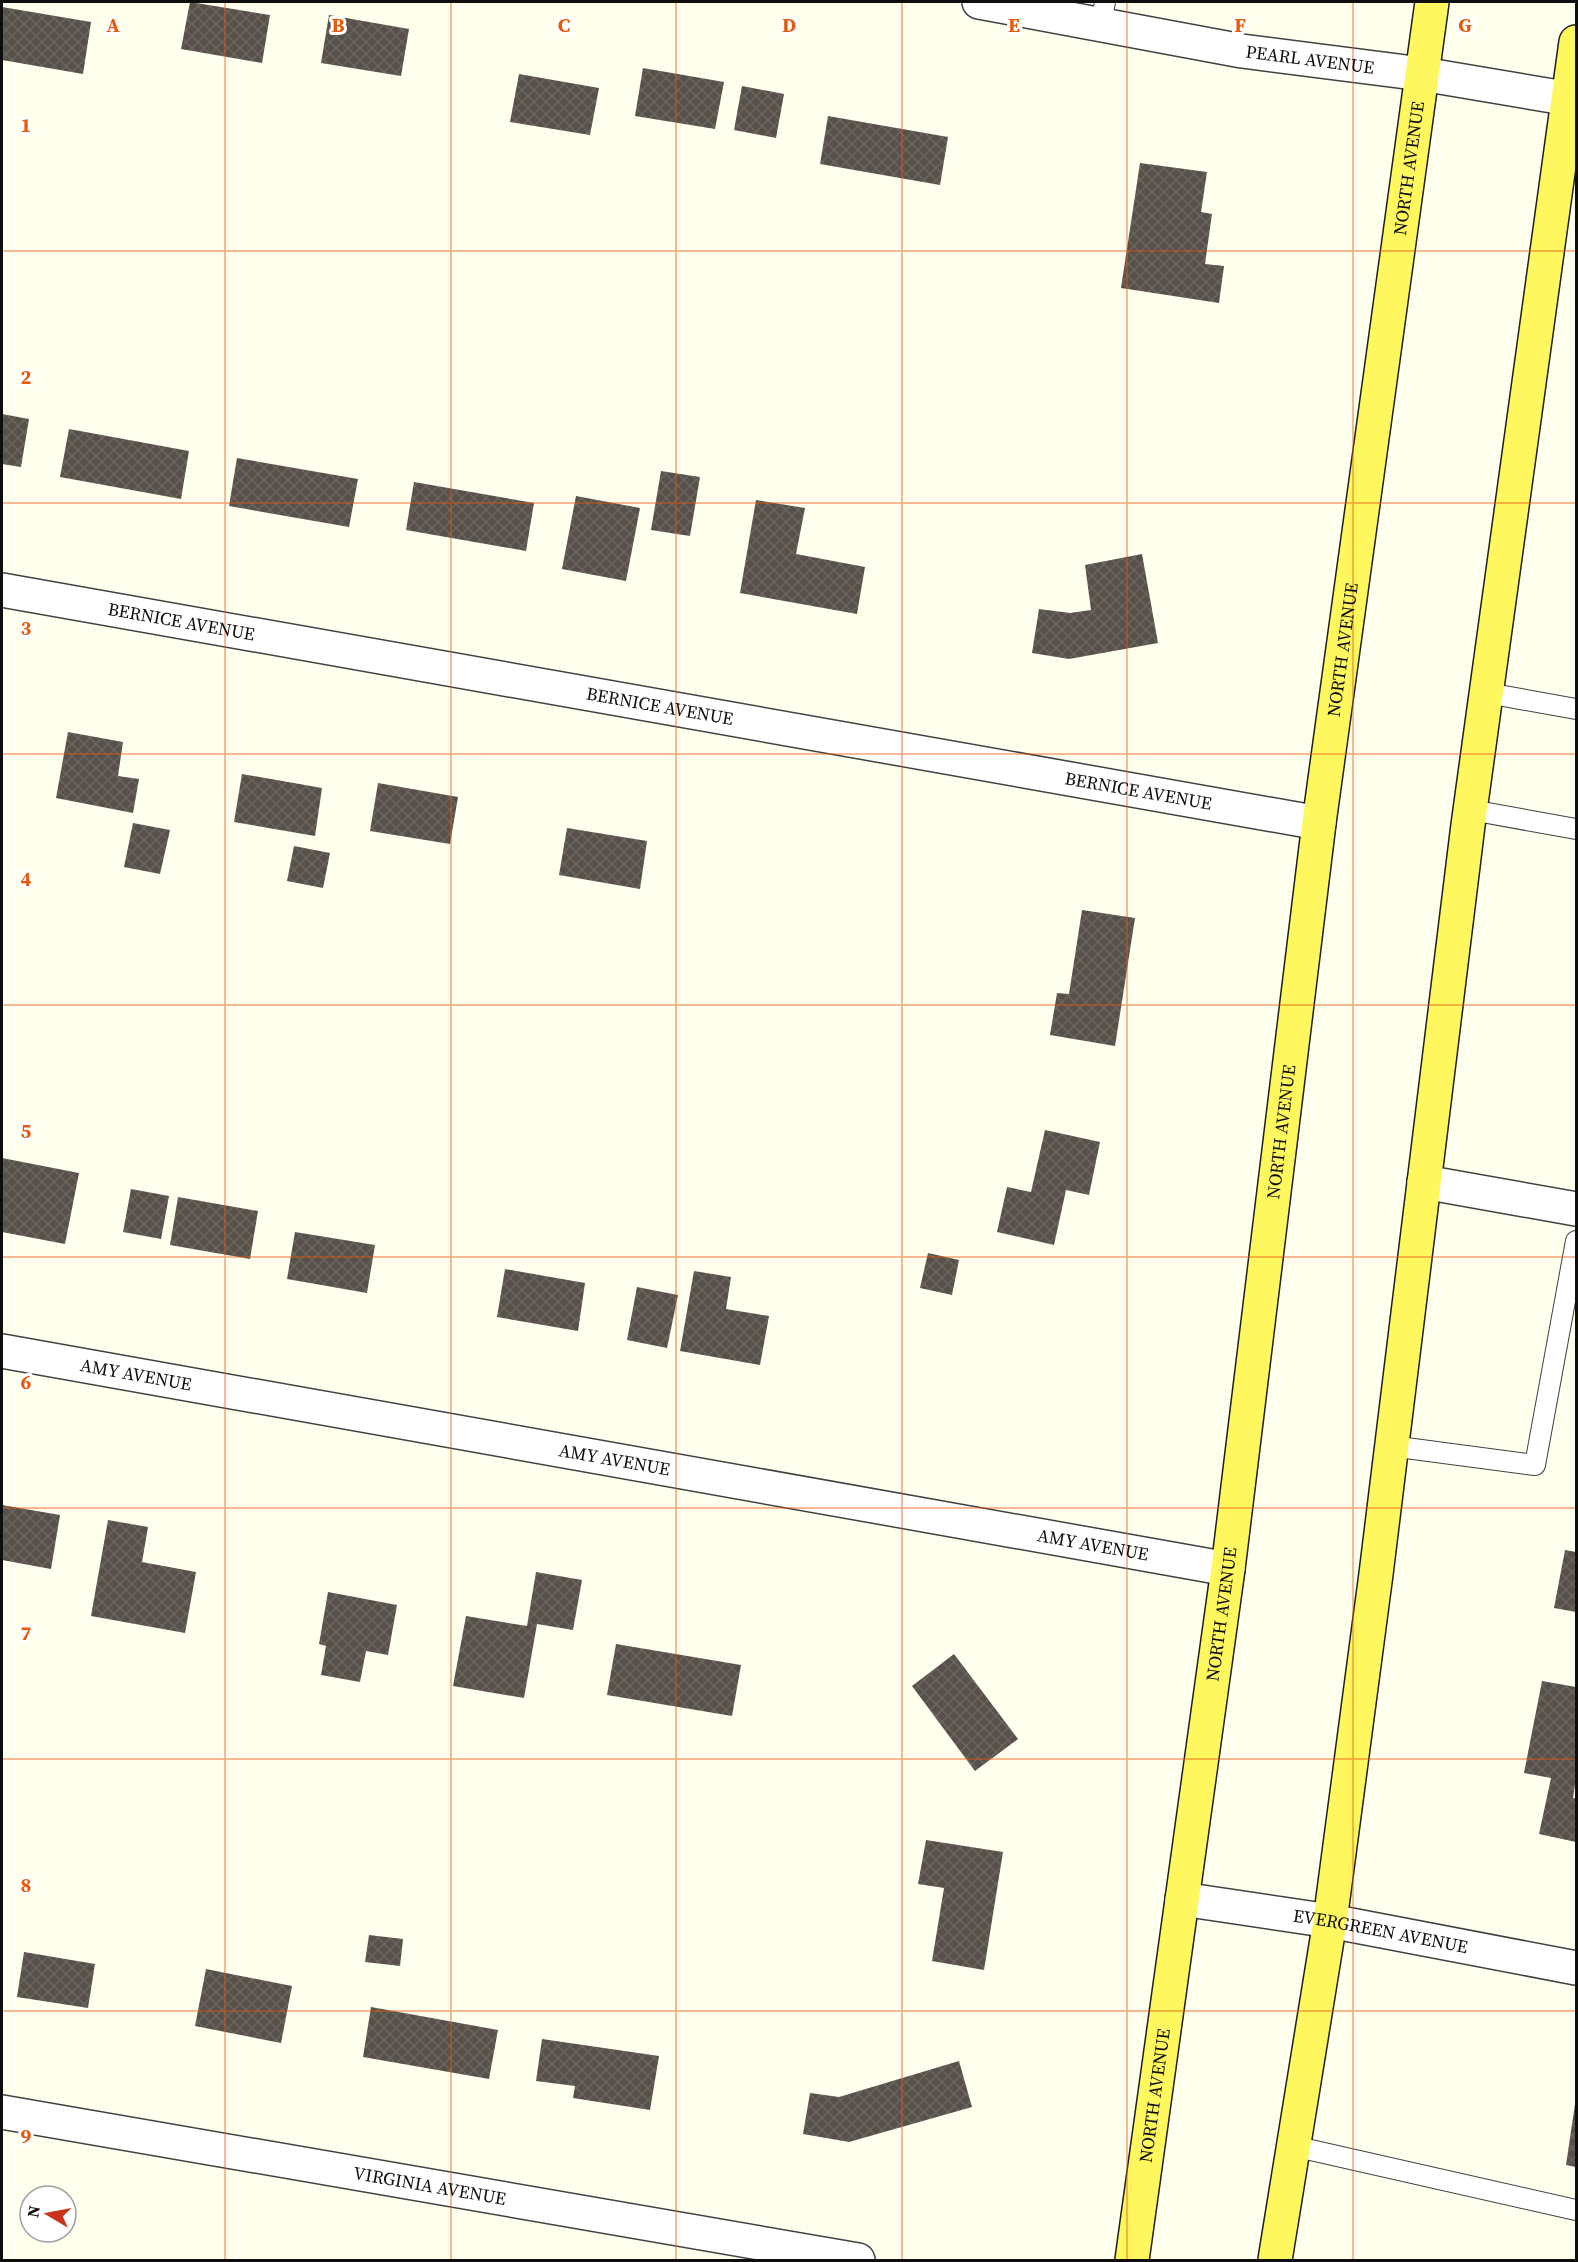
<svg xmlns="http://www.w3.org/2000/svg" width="1578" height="2262" font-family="'Source Serif 4',serif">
<defs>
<pattern id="building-cross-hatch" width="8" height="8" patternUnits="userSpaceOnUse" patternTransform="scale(1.5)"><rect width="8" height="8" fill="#575149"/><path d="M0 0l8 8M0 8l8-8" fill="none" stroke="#6a655f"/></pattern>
</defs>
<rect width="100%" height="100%" fill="#ffe"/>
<g fill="url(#building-cross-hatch)">
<polygon points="190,2 270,15 262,63 181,49"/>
<polygon points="2,7 91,22 83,74 2,60"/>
<polygon points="329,15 409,29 401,76 321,63"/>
<polygon points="643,68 724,82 715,129 635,116"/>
<polygon points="519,74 599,88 590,135 510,122"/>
<polygon points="742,86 784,94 776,138 734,130"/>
<polygon points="828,116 948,137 940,185 820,164"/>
<polygon points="1140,163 1207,172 1201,212 1212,214 1205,264 1224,266 1219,303 1121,288"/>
<polygon points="2,414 29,419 21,467 2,464"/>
<polygon points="69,429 189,451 181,499 60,477"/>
<polygon points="237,458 358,479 349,527 229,506"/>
<polygon points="661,471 700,477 690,536 651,530"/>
<polygon points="414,482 534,503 526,551 406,530"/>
<polygon points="576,496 640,508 626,581 562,569"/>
<polygon points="756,500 805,508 796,554 865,567 857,614 740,593"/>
<polygon points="1142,554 1158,643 1069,659 1032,653 1039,609 1070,613 1091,610 1085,565"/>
<polygon points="68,732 123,742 118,776 139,779 133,813 56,798"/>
<polygon points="242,774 322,788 315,836 234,822"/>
<polygon points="378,783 458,797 450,844 370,831"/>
<polygon points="133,823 170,830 160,874 124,867"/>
<polygon points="567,828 647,841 640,889 559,875"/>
<polygon points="294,846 330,853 323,888 287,881"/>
<polygon points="1082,910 1135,918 1115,1046 1050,1035 1057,993 1069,994"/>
<polygon points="1045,1130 1100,1142 1089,1195 1066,1190 1054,1245 997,1232 1007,1187 1031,1192"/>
<polygon points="2,1158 79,1173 65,1244 2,1232"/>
<polygon points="131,1189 169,1196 161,1239 123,1232"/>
<polygon points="178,1197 258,1211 250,1259 170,1245"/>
<polygon points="295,1232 375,1245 367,1293 287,1279"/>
<polygon points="928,1253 959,1260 952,1295 920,1288"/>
<polygon points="505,1269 585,1283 578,1331 497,1317"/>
<polygon points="694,1271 731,1277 726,1309 769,1316 760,1365 680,1351"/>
<polygon points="637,1287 678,1295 667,1348 627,1340"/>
<polygon points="2,1505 60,1515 51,1569 2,1560"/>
<polygon points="108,1520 148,1527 142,1562 196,1572 185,1633 91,1616"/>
<polygon points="1565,1550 1576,1552 1576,1612 1554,1608"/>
<polygon points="536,1572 582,1580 573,1630 537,1624 524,1698 453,1686 466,1616 527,1626"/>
<polygon points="328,1592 397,1605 388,1655 366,1651 360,1682 321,1675 326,1646 319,1644"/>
<polygon points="616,1644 741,1665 732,1716 607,1695"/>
<polygon points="954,1654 1018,1739 975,1771 912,1686"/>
<polygon points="1542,1681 1576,1687 1576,1778 1573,1798 1576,1798 1576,1842 1539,1834 1551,1778 1524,1773"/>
<polygon points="926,1840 1003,1852 984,1970 932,1961 944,1888 918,1884"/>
<polygon points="369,1935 403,1939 400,1966 365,1962"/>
<polygon points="24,1952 95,1964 88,2008 17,1997"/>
<polygon points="206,1969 292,1986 281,2043 195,2026"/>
<polygon points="371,2007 498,2030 489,2079 363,2057"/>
<polygon points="542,2039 659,2056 650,2110 573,2098 575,2086 536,2081"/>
<polygon points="959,2061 972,2107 849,2142 803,2134 810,2093 839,2097"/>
<polygon points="1575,2104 1576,2104 1576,2167 1566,2165"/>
</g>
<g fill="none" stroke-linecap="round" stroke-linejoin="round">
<g stroke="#414141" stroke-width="22">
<g id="service">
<polyline points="1101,24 1105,2"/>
<polyline points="1487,693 1576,709"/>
<polyline points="1471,810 1576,829"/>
<polyline points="1391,1446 1535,1465 1576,1241"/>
<polyline points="1293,2146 1576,2210"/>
</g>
</g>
<g stroke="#414141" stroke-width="36">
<g id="minor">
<path id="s1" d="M979 2 1242 51 1422 74 1576 100"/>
<path id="s2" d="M2 590 1319 823"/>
<polyline points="1424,1182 1576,1209"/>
<path id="s3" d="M2 1351 1228 1569"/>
<path id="s4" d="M1182 1899 1330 1921 1576 1968"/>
<path id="s5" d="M2 2112 858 2260"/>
</g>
</g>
<g stroke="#1f1f1f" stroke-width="36">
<g id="primary">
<path id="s6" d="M1132 2260 1228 1569 1319 823 1432 2"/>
<polyline points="1275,2260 1330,1921 1376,1574 1468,825 1576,42"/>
</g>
</g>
<use href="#service" stroke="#fff" stroke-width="20"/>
<use href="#minor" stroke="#fff" stroke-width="33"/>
<use href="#primary" stroke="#fff75e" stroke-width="33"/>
</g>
<path fill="none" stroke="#e8590c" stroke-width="1.5" stroke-opacity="0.55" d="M225 2V2260M451 2V2260M676 2V2260M902 2V2260M1127 2V2260M1353 2V2260M2 251H1576M2 503H1576M2 754H1576M2 1005H1576M2 1257H1576M2 1508H1576M2 1759H1576M2 2011H1576"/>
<g text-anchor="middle" stroke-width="6" stroke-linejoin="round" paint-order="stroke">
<g font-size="18" fill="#0e0e0e" stroke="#fff">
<text dy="6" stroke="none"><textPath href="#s1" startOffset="336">PEARL AVENUE</textPath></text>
<text dy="6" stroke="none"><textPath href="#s6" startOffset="2110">NORTH AVENUE</textPath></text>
<text dy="6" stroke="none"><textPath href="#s2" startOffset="182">BERNICE AVENUE</textPath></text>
<text dy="6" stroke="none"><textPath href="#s6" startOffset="1624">NORTH AVENUE</textPath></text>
<text dy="6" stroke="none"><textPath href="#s2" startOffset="668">BERNICE AVENUE</textPath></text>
<text dy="6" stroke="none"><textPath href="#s2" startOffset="1154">BERNICE AVENUE</textPath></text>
<text dy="6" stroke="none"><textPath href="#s6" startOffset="1138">NORTH AVENUE</textPath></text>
<text dy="6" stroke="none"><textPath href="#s3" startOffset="136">AMY AVENUE</textPath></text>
<text dy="6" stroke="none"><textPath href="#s3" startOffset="622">AMY AVENUE</textPath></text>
<text dy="6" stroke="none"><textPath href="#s3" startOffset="1108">AMY AVENUE</textPath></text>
<text dy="6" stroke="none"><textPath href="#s6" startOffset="652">NORTH AVENUE</textPath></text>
<text dy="6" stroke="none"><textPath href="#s4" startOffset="201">EVERGREEN AVENUE</textPath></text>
<text dy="6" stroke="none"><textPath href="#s6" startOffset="166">NORTH AVENUE</textPath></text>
<text dy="6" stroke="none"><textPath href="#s5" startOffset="434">VIRGINIA AVENUE</textPath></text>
</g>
</g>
<g font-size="20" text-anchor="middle" font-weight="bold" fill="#e8590c" stroke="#fff" stroke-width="6" stroke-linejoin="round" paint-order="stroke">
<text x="113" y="32">A</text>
<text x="338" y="32">B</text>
<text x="564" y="32">C</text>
<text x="789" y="32">D</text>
<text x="1014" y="32">E</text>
<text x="1240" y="32">F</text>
<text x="1465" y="32">G</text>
<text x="26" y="132">1</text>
<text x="26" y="384">2</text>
<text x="26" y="635">3</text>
<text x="26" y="886">4</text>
<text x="26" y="1138">5</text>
<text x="26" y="1389">6</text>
<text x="26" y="1640">7</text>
<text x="26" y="1892">8</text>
<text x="26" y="2143">9</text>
</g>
<rect width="1578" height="2262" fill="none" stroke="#0e0e0e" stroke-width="6"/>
<g transform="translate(48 2214) rotate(280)"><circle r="28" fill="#ffffff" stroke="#9f9f9f" stroke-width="1.5"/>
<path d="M0-4.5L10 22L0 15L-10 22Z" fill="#cb3318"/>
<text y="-9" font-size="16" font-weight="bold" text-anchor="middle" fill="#0e0e0e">N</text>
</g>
</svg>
